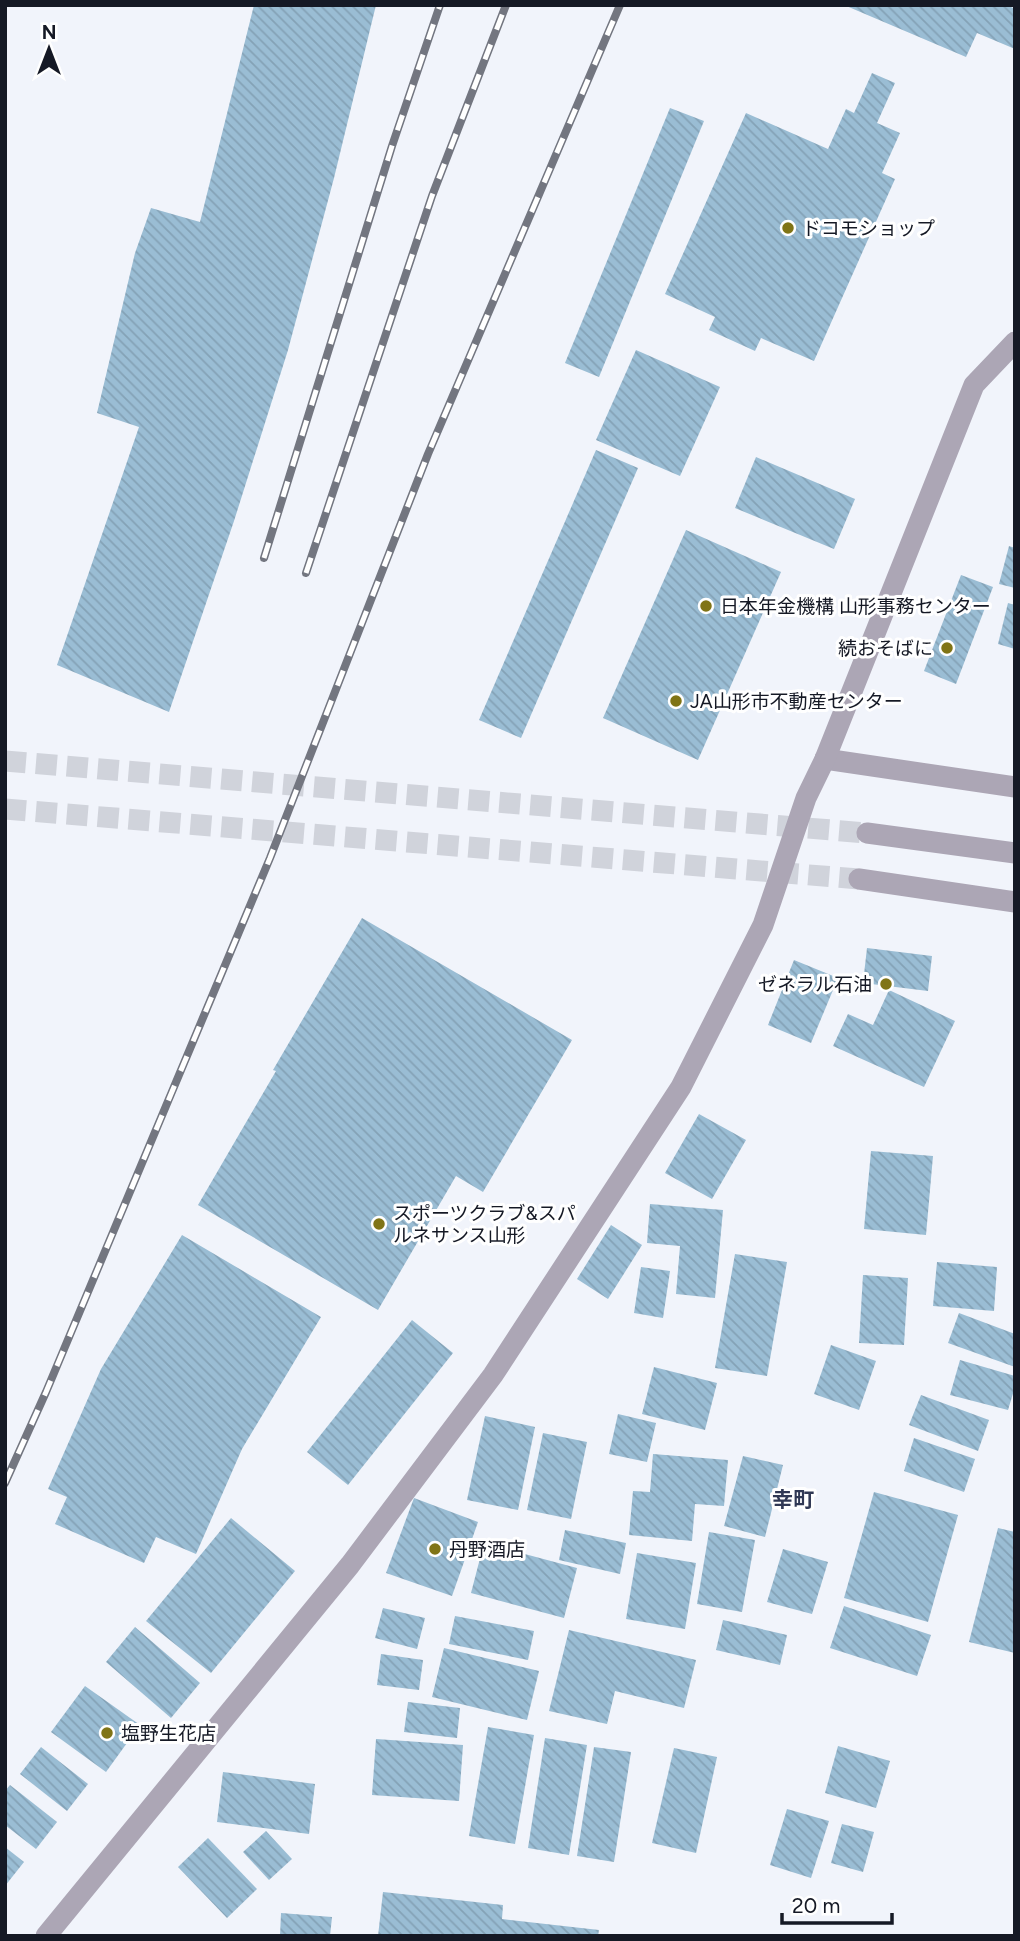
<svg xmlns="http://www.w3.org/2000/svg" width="1020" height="1941" font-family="Figtree,'Noto Sans JP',sans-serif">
<defs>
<pattern id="building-back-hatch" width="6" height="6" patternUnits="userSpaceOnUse" patternTransform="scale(1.75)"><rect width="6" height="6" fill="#9abdd4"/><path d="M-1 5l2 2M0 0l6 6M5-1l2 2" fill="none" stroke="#84a2b6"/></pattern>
</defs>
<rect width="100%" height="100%" fill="#f1f4fb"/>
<g fill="url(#building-back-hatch)">
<polygon points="254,5 376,5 334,178 288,350 234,521 169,712 57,665 139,427 97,413 135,253 151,208 200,222"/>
<polygon points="844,5 1007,5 1015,9 1015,49 977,33 966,57"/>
<polygon points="872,73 895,83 877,123 900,133 882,173 895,179 814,361 761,338 755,351 709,330 715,317 665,294 746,113 828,149 846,109 854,113"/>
<polygon points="670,108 704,121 599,377 565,363"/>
<polygon points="636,350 720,387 680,476 596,440"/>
<polygon points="596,450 638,468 521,738 479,720"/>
<polygon points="756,457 855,499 834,549 735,508"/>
<polygon points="686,530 781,572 698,760 603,718"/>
<polygon points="1009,546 1015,548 1015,588 999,584"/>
<polygon points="961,575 993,587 956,684 924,671"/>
<polygon points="1008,603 1015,605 1015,649 998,644"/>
<polygon points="362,918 572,1040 483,1192 456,1176 378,1310 198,1205 276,1071 273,1070"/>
<polygon points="867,948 932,956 928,991 863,983"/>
<polygon points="794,960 838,978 811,1043 768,1025"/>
<polygon points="889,990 955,1021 924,1087 833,1046 848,1014 873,1025"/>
<polygon points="699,1114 746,1140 712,1199 665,1173"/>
<polygon points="871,1151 933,1156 926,1235 864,1229"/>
<polygon points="650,1204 723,1210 715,1298 676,1294 680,1246 647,1243"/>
<polygon points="611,1225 642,1245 608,1299 577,1279"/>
<polygon points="182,1235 321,1317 242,1449 196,1554 156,1537 144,1563 55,1524 67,1497 48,1489 101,1369"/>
<polygon points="735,1254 787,1262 767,1376 715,1368"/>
<polygon points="937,1262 997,1267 994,1311 933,1306"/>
<polygon points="641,1267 670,1271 663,1318 634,1313"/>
<polygon points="863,1275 908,1278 904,1345 859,1343"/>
<polygon points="959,1313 1015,1334 1015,1367 948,1343"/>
<polygon points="412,1320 453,1353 348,1485 307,1452"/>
<polygon points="831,1345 876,1361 859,1410 814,1394"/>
<polygon points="960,1360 1015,1376 1015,1387 1008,1410 950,1395"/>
<polygon points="654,1367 717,1383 705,1430 642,1414"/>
<polygon points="921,1395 989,1420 978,1451 909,1425"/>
<polygon points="618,1414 656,1423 647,1462 609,1454"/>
<polygon points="485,1416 535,1427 518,1510 467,1500"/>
<polygon points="543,1433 587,1442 571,1519 527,1510"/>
<polygon points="914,1438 975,1459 964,1492 904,1471"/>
<polygon points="653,1454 728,1460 724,1506 695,1504 692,1541 629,1535 633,1491 650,1492"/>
<polygon points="743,1456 783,1465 765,1537 724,1526"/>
<polygon points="874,1492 958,1515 928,1622 844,1598"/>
<polygon points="414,1498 478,1522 452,1596 386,1573"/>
<polygon points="231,1518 295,1571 211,1673 146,1621"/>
<polygon points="998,1528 1015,1532 1015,1653 969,1642"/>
<polygon points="565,1530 626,1543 620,1574 559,1560"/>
<polygon points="709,1532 755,1540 742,1612 697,1604"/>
<polygon points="484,1543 577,1568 564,1618 471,1593"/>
<polygon points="783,1549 828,1562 812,1614 767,1602"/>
<polygon points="637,1553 696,1563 685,1629 626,1619"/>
<polygon points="844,1606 931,1635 917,1676 830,1648"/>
<polygon points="383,1608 425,1618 417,1649 375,1638"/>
<polygon points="455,1616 534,1631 528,1660 449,1644"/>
<polygon points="723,1620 787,1635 780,1665 716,1650"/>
<polygon points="135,1627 200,1683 171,1718 106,1662"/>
<polygon points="569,1630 696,1660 684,1708 615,1691 607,1724 549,1711"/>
<polygon points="444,1648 539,1671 527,1720 432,1697"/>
<polygon points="381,1654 423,1660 419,1690 377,1685"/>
<polygon points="85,1686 140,1725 106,1772 51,1732"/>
<polygon points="408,1702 460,1708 457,1738 404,1732"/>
<polygon points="488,1727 534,1735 515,1844 469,1836"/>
<polygon points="545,1738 587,1745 569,1855 528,1848"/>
<polygon points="376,1739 463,1745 459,1801 372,1795"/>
<polygon points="838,1746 890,1761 876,1808 825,1793"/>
<polygon points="41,1747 88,1784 67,1811 20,1774"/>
<polygon points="594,1747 631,1752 614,1862 577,1856"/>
<polygon points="674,1748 717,1757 696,1853 652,1843"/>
<polygon points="223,1772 315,1784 309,1834 217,1822"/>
<polygon points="10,1785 57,1822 36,1849 5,1825 5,1791"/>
<polygon points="787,1809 829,1821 811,1878 770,1865"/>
<polygon points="842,1824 874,1832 863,1872 831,1863"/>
<polygon points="266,1831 292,1859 269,1880 243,1852"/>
<polygon points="208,1838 257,1889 227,1918 178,1867"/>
<polygon points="5,1847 24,1862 5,1886"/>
<polygon points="383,1892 503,1905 502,1919 599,1930 598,1936 378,1936"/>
<polygon points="281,1913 332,1917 330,1936 280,1936"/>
</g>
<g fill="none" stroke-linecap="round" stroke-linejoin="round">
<g stroke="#d0d3db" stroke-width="21" stroke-dasharray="21 10" stroke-linecap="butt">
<polyline points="5,761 867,833"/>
<polyline points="5,809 859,879"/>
</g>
<g stroke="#aca6b5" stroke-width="21">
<polyline points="825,759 1015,787"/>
<polyline points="867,833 1015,853"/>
<polyline points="859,879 1015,902"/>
<polyline points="46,1936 350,1565 493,1375 681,1087 763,925 806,798 825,759 974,385 1015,342"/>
</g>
<g stroke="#737680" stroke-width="8">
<g id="rail">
<polyline points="264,558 392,146 440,5"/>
<polyline points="306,573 432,196 506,5"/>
<polyline points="5,1483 46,1392 270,858 428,454 620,5"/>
</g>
</g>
<use href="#rail" stroke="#fff" stroke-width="5" stroke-dasharray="16" stroke-linecap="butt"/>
</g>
<g fill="#807416" stroke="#fff" stroke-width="2.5">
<circle cx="788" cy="228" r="7"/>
<circle cx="706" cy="606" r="7"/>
<circle cx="947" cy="648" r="7"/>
<circle cx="676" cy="701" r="7"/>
<circle cx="886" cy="984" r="7"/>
<circle cx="379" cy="1224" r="7"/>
<circle cx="435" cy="1549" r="7"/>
<circle cx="107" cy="1733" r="7"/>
</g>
<g text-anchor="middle" stroke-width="6" stroke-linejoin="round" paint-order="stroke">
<g font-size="19" fill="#151925" stroke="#fff" text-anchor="start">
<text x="802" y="235">ドコモショップ</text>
<text x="720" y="613">日本年金機構 山形事務センター</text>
<text x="933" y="655" text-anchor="end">続おそばに</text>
<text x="690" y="708">JA山形市不動産センター</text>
<text x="872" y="991" text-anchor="end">ゼネラル石油</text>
<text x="393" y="1220">スポーツクラブ&amp;スパ<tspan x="393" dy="22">ルネサンス山形</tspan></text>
<text x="449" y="1556">丹野酒店</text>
<text x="121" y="1740">塩野生花店</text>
</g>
<g font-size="21" font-weight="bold" fill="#303854" stroke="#fff">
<text x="793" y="1507">幸町</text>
</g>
</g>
<rect width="1020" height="1941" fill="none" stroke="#151925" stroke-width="14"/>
<g transform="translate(49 49)" stroke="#ffffff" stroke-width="5" paint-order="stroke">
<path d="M0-5L12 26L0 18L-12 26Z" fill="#151925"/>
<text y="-10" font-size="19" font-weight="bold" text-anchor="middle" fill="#151925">N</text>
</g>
<path d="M782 1913v10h110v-10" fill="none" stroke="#151925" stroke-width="3.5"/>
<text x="792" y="1913" font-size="21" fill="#151925" stroke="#ffffff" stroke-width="5" paint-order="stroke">20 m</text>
</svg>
